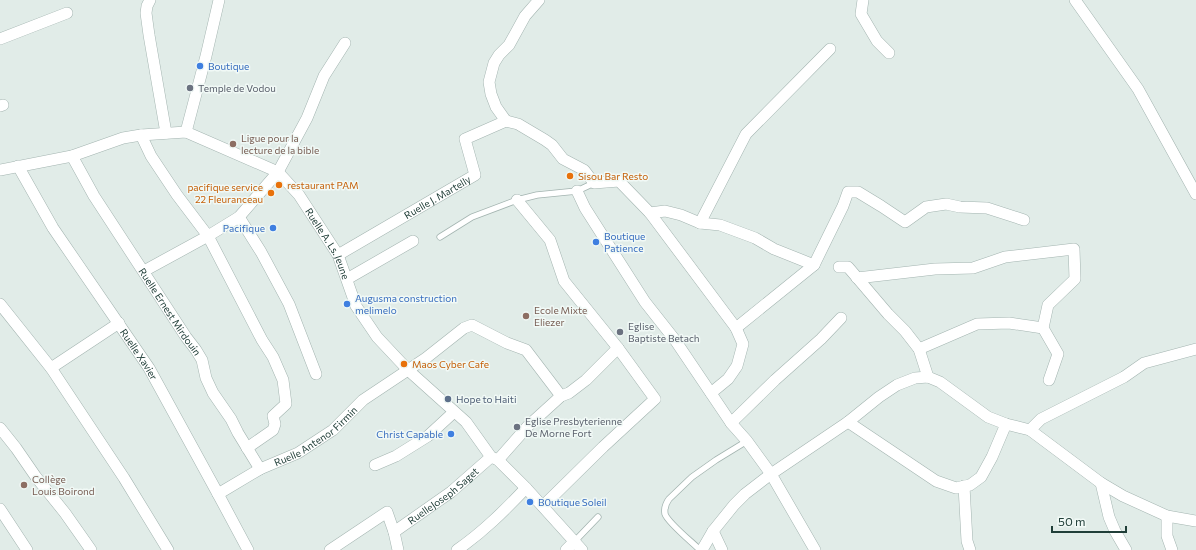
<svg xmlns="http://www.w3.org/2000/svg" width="1196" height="550" font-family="Commissioner,sans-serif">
<rect width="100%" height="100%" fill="#e1ece8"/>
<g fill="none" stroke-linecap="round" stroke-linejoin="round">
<g stroke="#a3b4b0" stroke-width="7">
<g id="lane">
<polyline points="440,237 472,217 517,200 537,195 577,191 594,183"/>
<polyline points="575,541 598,517"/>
<path d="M700 550C692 542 668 523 665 514 664 508 666 503 669 499L692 477 716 460 747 441"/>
</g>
</g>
<g stroke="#a3b4b0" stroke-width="12">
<g id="street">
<polyline points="150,0 147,6 146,13 149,35 166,133"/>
<polyline points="863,0 861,14 877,41 889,53"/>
<polyline points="1075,0 1138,89 1196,194"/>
<polyline points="0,39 67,13"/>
<polyline points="0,106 3,105"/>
<polyline points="506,121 496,107 491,94 489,82 494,63 499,55 509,45 525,16 539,0"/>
<polyline points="186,132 206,56 219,0"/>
<polyline points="141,135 151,156 177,195 208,236 262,340 273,357 283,380 286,404 273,416 275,424 273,430 247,448"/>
<path id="s1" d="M72 156 94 196 186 337 196 350 202 360 206 378 213 393 231 419 238 433 260 469"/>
<path id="s2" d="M18 166 53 228 149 368 218 494 248 550"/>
<path id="s3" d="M0 170 72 156 123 138 141 135 186 132 278 172 299 195 338 255 356 306 377 337 408 370 466 422 491 457 498 460 526 488 582 550"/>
<polyline points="577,191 585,208 645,302 675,340 731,423 747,441 771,474 815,550"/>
<polyline points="517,200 550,240 564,281 618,348 655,399 603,447 543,506"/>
<polyline points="650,213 736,328 743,344 737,366 728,379 711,393"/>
<polyline points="239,217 261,252 289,304 316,374"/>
<polyline points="700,223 746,134 830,49"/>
<path id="s4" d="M338 255 475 175 465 139 506 121 518 124 545 140 552 145 563 159 584 170 594 183 619 181 650 213 665 211 681 215 700 223 720 225 755 238 774 249 814 265"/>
<polyline points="839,267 848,267 888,314 905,331 919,349 928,377"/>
<polyline points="144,271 208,236 239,217 278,172 307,118 324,76 345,43"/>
<polyline points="857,278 935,269 973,268 1005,257 1074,249 1075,279 1048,305 1043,328 1058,354 1049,380"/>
<polyline points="347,279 413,241"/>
<polyline points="0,304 51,368 124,478 168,550"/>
<polyline points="736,328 814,265 843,206 848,192 858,192 881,206 905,222 926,207 946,204 960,207 987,208 1024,220"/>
<polyline points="919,349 977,324 1009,323 1043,328"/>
<polyline points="51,368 119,323"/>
<polyline points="848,422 936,481 956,488 970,485 981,477 992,457 1006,424"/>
<polyline points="731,423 775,380 821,339 841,318"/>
<polyline points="0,428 16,448 36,477 65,513 91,550"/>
<polyline points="1030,430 1041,419 1124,377 1144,363 1196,349"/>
<polyline points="498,460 528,426 561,396 569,393 586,380 618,348"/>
<polyline points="375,465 396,456 428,436 454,412"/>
<polyline points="1101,483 1109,517 1115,531 1126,550"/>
<polyline points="964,486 967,541 970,550"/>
<path id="s5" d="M218 494 260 469 298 453 333 430 363 400 426 358 464 328 472 325 507 343 526 350 561 396"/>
<polyline points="0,509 27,550"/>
<polyline points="1167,516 1167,536 1172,550"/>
<polyline points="713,531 722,550"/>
<path id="s6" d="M394 532 451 492 491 457"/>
<polyline points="330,550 387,512 394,532 398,550"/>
<path d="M457 550C483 532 504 511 526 488"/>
<polyline points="566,550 575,541"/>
<polyline points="702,550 713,531 734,505 745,494 771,474 848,422 879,397 897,385 915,378 928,377 940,382 988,417 1006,424 1030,430 1101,483 1123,496 1167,516 1196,521"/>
</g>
</g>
<use href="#lane" stroke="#fff" stroke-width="5.5"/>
<use href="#street" stroke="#fff" stroke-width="11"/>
</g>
<g fill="#3f7fe0" stroke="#f1f9f6" stroke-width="1.5">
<circle cx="200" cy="66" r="4"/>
<circle cx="273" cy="228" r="4"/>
<circle cx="596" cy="242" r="4"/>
<circle cx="347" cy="304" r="4"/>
<circle cx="451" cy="434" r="4"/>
<circle cx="530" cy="502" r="4"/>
</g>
<g fill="#6b7280" stroke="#f1f9f6" stroke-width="1.5">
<circle cx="190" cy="88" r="4"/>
<circle cx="620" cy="332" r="4"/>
<circle cx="517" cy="427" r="4"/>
</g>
<g fill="#8d6e63" stroke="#f1f9f6" stroke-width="1.5">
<circle cx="233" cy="144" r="4"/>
<circle cx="526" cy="316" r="4"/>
<circle cx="24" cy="485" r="4"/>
</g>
<g fill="#e8710a" stroke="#f1f9f6" stroke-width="1.5">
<circle cx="570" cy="176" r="4"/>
<circle cx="279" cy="185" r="4"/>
<circle cx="271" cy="193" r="4"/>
<circle cx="404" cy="364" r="4"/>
</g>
<circle fill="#5c6f8a" stroke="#f1f9f6" stroke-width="1.5" cx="448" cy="399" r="4"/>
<g text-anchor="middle" stroke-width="3" stroke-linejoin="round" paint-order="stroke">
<g font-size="10" fill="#366cbe" stroke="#f1f9f6" text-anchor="start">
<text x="208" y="70">Boutique</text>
<text x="265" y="232" text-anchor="end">Pacifique</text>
<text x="604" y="240">Boutique<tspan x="604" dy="12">Patience</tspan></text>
<text x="355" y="302">Augusma construction<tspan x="355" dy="12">melimelo</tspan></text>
<text x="443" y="438" text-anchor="end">Christ Capable</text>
<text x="538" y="506">B0utique Soleil</text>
</g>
<g font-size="10" fill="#5b616d" stroke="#f1f9f6" text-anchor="start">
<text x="198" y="92">Temple de Vodou</text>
<text x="628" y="330">Eglise<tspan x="628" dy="12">Baptiste Betach</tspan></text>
<text x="525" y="425">Eglise Presbyterienne<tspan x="525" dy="12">De Morne Fort</tspan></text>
</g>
<g font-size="10" fill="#785e54" stroke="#f1f9f6" text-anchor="start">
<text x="241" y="142">Ligue pour la<tspan x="241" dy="12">lecture de la bible</tspan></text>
<text x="534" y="314">Ecole Mixte<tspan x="534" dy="12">Eliezer</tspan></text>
<text x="32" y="483">Collège<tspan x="32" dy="12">Louis Boirond</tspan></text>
</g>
<g font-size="10" fill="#c56008" stroke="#f1f9f6" text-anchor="start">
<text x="578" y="180">Sisou Bar Resto</text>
<text x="287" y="189">restaurant PAM</text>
<text x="263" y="191" text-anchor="end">pacifique service<tspan x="263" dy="12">22 Fleuranceau</tspan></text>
<text x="412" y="368">Maos Cyber Cafe</text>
</g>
<g font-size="10" fill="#203e38" stroke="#f1f9f6">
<text dy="4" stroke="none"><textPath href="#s4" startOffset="115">Ruelle J. Martelly</textPath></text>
<text dy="4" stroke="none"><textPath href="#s3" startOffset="379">Ruelle A. Ls. Jeune</textPath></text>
<text dy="4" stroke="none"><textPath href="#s1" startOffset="184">Ruelle Ernest Mirdouin</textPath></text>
<text dy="4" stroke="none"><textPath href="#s2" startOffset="224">Ruelle Xavier</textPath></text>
<text dy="4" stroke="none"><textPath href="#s5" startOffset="114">Ruelle Antenor Firmin</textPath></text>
<text dy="4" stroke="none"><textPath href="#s6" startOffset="61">RuelleJoseph Saget</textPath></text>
</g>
<g font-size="10" fill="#4e5e75" stroke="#f1f9f6" text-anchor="start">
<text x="456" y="403">Hope to Haiti</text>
</g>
</g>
<path d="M1052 526v6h74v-6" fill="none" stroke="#203e38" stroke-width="2"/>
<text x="1058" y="526" font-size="12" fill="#203e38" stroke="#f1f9f6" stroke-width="3" paint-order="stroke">50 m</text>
</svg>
